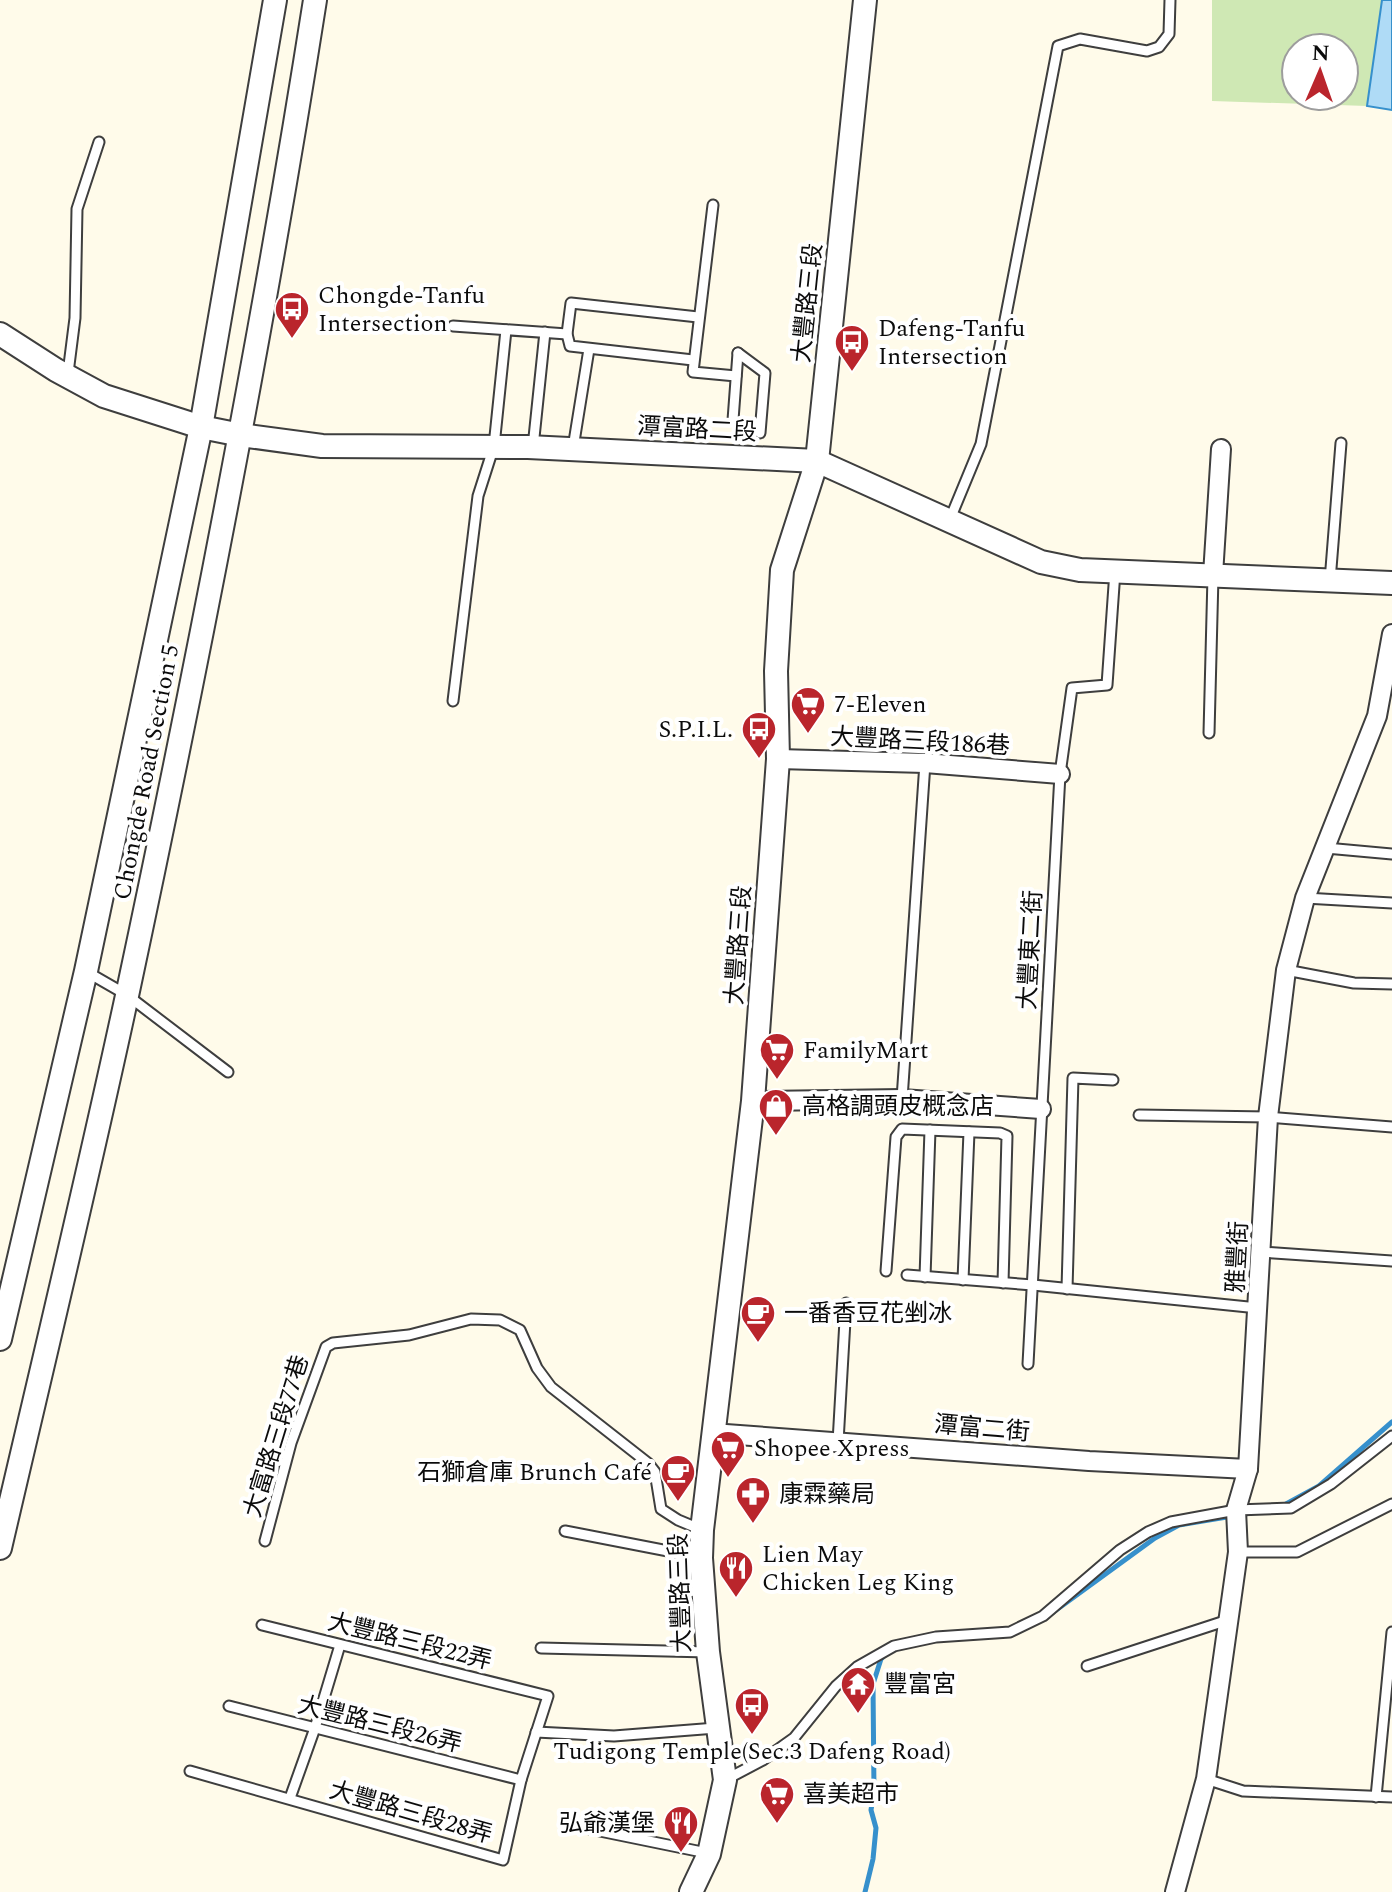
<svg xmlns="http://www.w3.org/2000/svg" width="1392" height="1892" font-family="Spectral,'Noto Sans TC',serif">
<rect width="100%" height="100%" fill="#fffbea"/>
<path fill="#cfe8b4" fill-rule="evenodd" d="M1212 0H1382L1367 106 1212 101ZM1296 48H1344V96H1296Z"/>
<polygon fill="#afdbf6" stroke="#3690cc" stroke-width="2" points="1382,0 1392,0 1392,110 1367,106"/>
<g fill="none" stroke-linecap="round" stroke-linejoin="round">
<g stroke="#3690cc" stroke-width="5">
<polyline points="1286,1504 1319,1486 1392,1422"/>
<polyline points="1052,1613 1155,1538 1179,1525 1257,1512"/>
<polyline points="865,1892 873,1859 876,1828 871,1810 874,1791 873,1684 881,1659 886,1654"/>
</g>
<g stroke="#3e3e3e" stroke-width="13">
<g id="service">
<polyline points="713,205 693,372 736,376"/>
<polyline points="453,326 567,334"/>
<polyline points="738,353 765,373 760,433"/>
<polyline points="693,360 570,346 567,334 571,303 698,317"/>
<polyline points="68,373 75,318 77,209 99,142"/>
<polyline points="733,420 738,353"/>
<polyline points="533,447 545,332"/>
<polyline points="573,448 589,349"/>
<polyline points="950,519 981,444 1058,46 1080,39 1147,51 1159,47 1169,34 1170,0"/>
<polyline points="1330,581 1341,443"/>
<polyline points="453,701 478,496 494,446 506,330"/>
<polyline points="1209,733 1213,576"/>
<polyline points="1326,848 1392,854"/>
<polyline points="1305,898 1392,903"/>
<polyline points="1286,970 1354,983 1392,984"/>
<polyline points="87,972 127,995 228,1072"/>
<polyline points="902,1099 925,763"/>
<polyline points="1139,1115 1268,1117 1392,1127"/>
<polyline points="1261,1252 1392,1261"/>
<polyline points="886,1271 896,1137 902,1129 1000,1133 1007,1136 1003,1283"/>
<polyline points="907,1275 1033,1285 1258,1308"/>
<polyline points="925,1277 930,1130"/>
<polyline points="963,1280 969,1132"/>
<polyline points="1067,1289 1073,1078 1113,1080"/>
<polyline points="1028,1364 1060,774 1072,688 1107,685 1115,571"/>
<polyline points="838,1442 846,1303"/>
<polyline points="565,1531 699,1557"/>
<polyline points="265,1541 291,1443 326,1347 333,1343 409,1335 471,1319 500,1320 520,1330 537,1368 551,1387 648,1463 655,1472 661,1509 678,1520 702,1530"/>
<polyline points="1238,1552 1297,1552 1392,1504"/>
<polyline points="541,1648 708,1652"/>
<polyline points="1087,1666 1228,1620"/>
<polyline points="229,1706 521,1780"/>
<polyline points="536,1732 614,1736 716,1728"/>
<polyline points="190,1771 503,1860 521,1780 548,1696 262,1625"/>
<polyline points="1206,1779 1243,1791 1392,1797"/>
<polyline points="725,1780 763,1760 794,1738 836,1686 857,1667 894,1646 936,1637 1010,1632 1043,1616 1120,1550 1148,1532 1171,1522 1236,1510 1291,1508 1331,1484 1392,1436"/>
<polyline points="1376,1797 1392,1632"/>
<polyline points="290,1798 315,1728 340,1645"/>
<polyline points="585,1828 707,1853"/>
</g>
</g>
<g stroke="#3e3e3e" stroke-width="22">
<g id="minor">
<polyline points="1213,575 1221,449"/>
<polyline points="778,759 925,763 1060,774"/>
<polyline points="753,1101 902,1099 1041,1109"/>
<polyline points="712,1433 1089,1461 1248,1469"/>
<polyline points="1175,1892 1206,1779 1238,1552 1236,1510 1248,1469 1268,1117 1286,970 1305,898 1377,716 1392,634"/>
</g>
</g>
<g stroke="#3e3e3e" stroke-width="26">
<g id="tertiary">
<polyline points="0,334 56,370 104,396 201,427 241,435 322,446 528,447 817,461 1041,562 1080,570 1392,583"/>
<polyline points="0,1339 86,971 201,427 275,0"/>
<path d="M0 1548C43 1363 88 1177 128 991 198 662 263 332 315 0"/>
<polyline points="691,1892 709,1854 725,1780 708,1652 701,1558 702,1530 753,1101 778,759 776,671 782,570 817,461 865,0"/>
</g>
</g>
<use href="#service" stroke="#fff" stroke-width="9"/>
<use href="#minor" stroke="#fff" stroke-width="18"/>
<use href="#tertiary" stroke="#fff" stroke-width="22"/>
</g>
<defs>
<g id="bus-pin" transform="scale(1.8)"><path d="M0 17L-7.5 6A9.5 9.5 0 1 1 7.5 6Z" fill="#ba252c" stroke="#fff"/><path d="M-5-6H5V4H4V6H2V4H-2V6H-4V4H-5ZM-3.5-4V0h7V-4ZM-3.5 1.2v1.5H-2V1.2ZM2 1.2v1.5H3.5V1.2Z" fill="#fff"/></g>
<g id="supermarket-pin" transform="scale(1.8)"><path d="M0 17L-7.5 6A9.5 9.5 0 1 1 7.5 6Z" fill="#ba252c" stroke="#fff"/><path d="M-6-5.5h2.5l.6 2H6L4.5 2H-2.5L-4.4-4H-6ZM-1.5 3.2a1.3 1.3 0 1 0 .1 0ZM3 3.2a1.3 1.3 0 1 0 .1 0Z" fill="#fff"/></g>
<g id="shop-pin" transform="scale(1.8)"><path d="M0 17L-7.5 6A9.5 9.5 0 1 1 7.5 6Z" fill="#ba252c" stroke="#fff"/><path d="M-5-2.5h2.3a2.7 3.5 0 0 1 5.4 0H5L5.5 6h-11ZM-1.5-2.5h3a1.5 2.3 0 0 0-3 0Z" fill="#fff"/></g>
<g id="cafe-pin" transform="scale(1.8)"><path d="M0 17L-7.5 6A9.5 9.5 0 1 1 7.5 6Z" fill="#ba252c" stroke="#fff"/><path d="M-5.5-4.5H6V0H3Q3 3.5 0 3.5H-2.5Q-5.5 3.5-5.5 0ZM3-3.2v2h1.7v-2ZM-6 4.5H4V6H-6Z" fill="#fff"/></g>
<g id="pharmacy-pin" transform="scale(1.8)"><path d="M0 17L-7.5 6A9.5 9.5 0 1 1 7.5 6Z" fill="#ba252c" stroke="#fff"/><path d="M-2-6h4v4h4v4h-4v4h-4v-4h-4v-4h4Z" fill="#fff"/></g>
<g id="restaurant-pin" transform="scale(1.8)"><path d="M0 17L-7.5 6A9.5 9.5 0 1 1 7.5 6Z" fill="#ba252c" stroke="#fff"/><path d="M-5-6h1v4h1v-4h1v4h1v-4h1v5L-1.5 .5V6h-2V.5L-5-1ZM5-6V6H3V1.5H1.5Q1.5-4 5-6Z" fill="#fff"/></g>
<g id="temple-pin" transform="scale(1.8)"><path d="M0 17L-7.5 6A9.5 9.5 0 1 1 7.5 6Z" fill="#ba252c" stroke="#fff"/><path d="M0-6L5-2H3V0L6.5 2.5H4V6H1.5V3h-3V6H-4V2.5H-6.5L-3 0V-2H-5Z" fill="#fff"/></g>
</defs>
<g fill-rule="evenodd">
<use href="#bus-pin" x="292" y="309"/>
<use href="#bus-pin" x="852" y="342"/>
<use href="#supermarket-pin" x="808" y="704"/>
<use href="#bus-pin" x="759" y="729"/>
<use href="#supermarket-pin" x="777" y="1050"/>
<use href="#shop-pin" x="776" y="1106"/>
<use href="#cafe-pin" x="758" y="1313"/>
<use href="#supermarket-pin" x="728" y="1448"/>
<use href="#cafe-pin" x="678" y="1472"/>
<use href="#pharmacy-pin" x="753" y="1494"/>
<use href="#restaurant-pin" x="736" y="1568"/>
<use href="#temple-pin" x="858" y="1684"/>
<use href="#bus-pin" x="752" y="1705"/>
<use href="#supermarket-pin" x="777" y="1794"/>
<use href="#restaurant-pin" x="681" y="1823"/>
</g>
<g text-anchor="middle" stroke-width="8" stroke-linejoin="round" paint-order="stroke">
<g font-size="24" fill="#0b0b0b" stroke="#fff" text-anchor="start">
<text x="318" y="303">Chongde-Tanfu<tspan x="318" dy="28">Intersection</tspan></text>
<text x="878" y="336">Dafeng-Tanfu<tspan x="878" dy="28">Intersection</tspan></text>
<text x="834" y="712">7-Eleven</text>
<text x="733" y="737" text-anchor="end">S.P.I.L.</text>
<text x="803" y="1058">FamilyMart</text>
<text x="802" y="1114">高格調頭皮概念店</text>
<text x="784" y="1321">一番香豆花剉冰</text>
<text x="754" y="1456">Shopee Xpress</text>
<text x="652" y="1480" text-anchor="end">石獅倉庫 Brunch Café</text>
<text x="779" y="1502">康霖藥局</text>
<text x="762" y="1562">Lien May<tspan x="762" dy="28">Chicken Leg King</tspan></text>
<text x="884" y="1692">豐富宮</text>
<text x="752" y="1759" text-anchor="middle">Tudigong Temple(Sec.3 Dafeng Road)</text>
<text x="803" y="1802">喜美超市</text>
<text x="655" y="1831" text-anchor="end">弘爺漢堡</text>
</g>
<g font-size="24" fill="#0b0b0b" stroke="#fff">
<text transform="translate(807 303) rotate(-84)" y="8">大豐路三段</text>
<text transform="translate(697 429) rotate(3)" y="8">潭富路二段</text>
<text transform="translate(920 741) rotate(3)" y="8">大豐路三段186巷</text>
<text transform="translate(146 772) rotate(-79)" y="8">Chongde Road Section 5</text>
<text transform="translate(738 945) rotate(-86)" y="8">大豐路三段</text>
<text transform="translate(1030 950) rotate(-87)" y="8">大豐東二街</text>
<text transform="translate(1237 1257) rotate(-87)" y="8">雅豐街</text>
<text transform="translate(982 1428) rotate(5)" y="8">潭富二街</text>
<text transform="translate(276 1436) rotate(-73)" y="8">大富路三段77巷</text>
<text transform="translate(680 1593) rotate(-92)" y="8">大豐路三段</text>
<text transform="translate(410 1641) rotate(14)" y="8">大豐路三段22弄</text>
<text transform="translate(380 1724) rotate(14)" y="8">大豐路三段26弄</text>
<text transform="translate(411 1812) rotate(16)" y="8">大豐路三段28弄</text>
</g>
</g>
<g transform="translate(1320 72) rotate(2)"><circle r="38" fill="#ffffff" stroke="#9d9d9d" stroke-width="2"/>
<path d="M0-6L14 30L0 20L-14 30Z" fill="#ba252c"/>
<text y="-12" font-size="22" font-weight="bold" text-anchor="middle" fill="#0b0b0b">N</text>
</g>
</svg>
